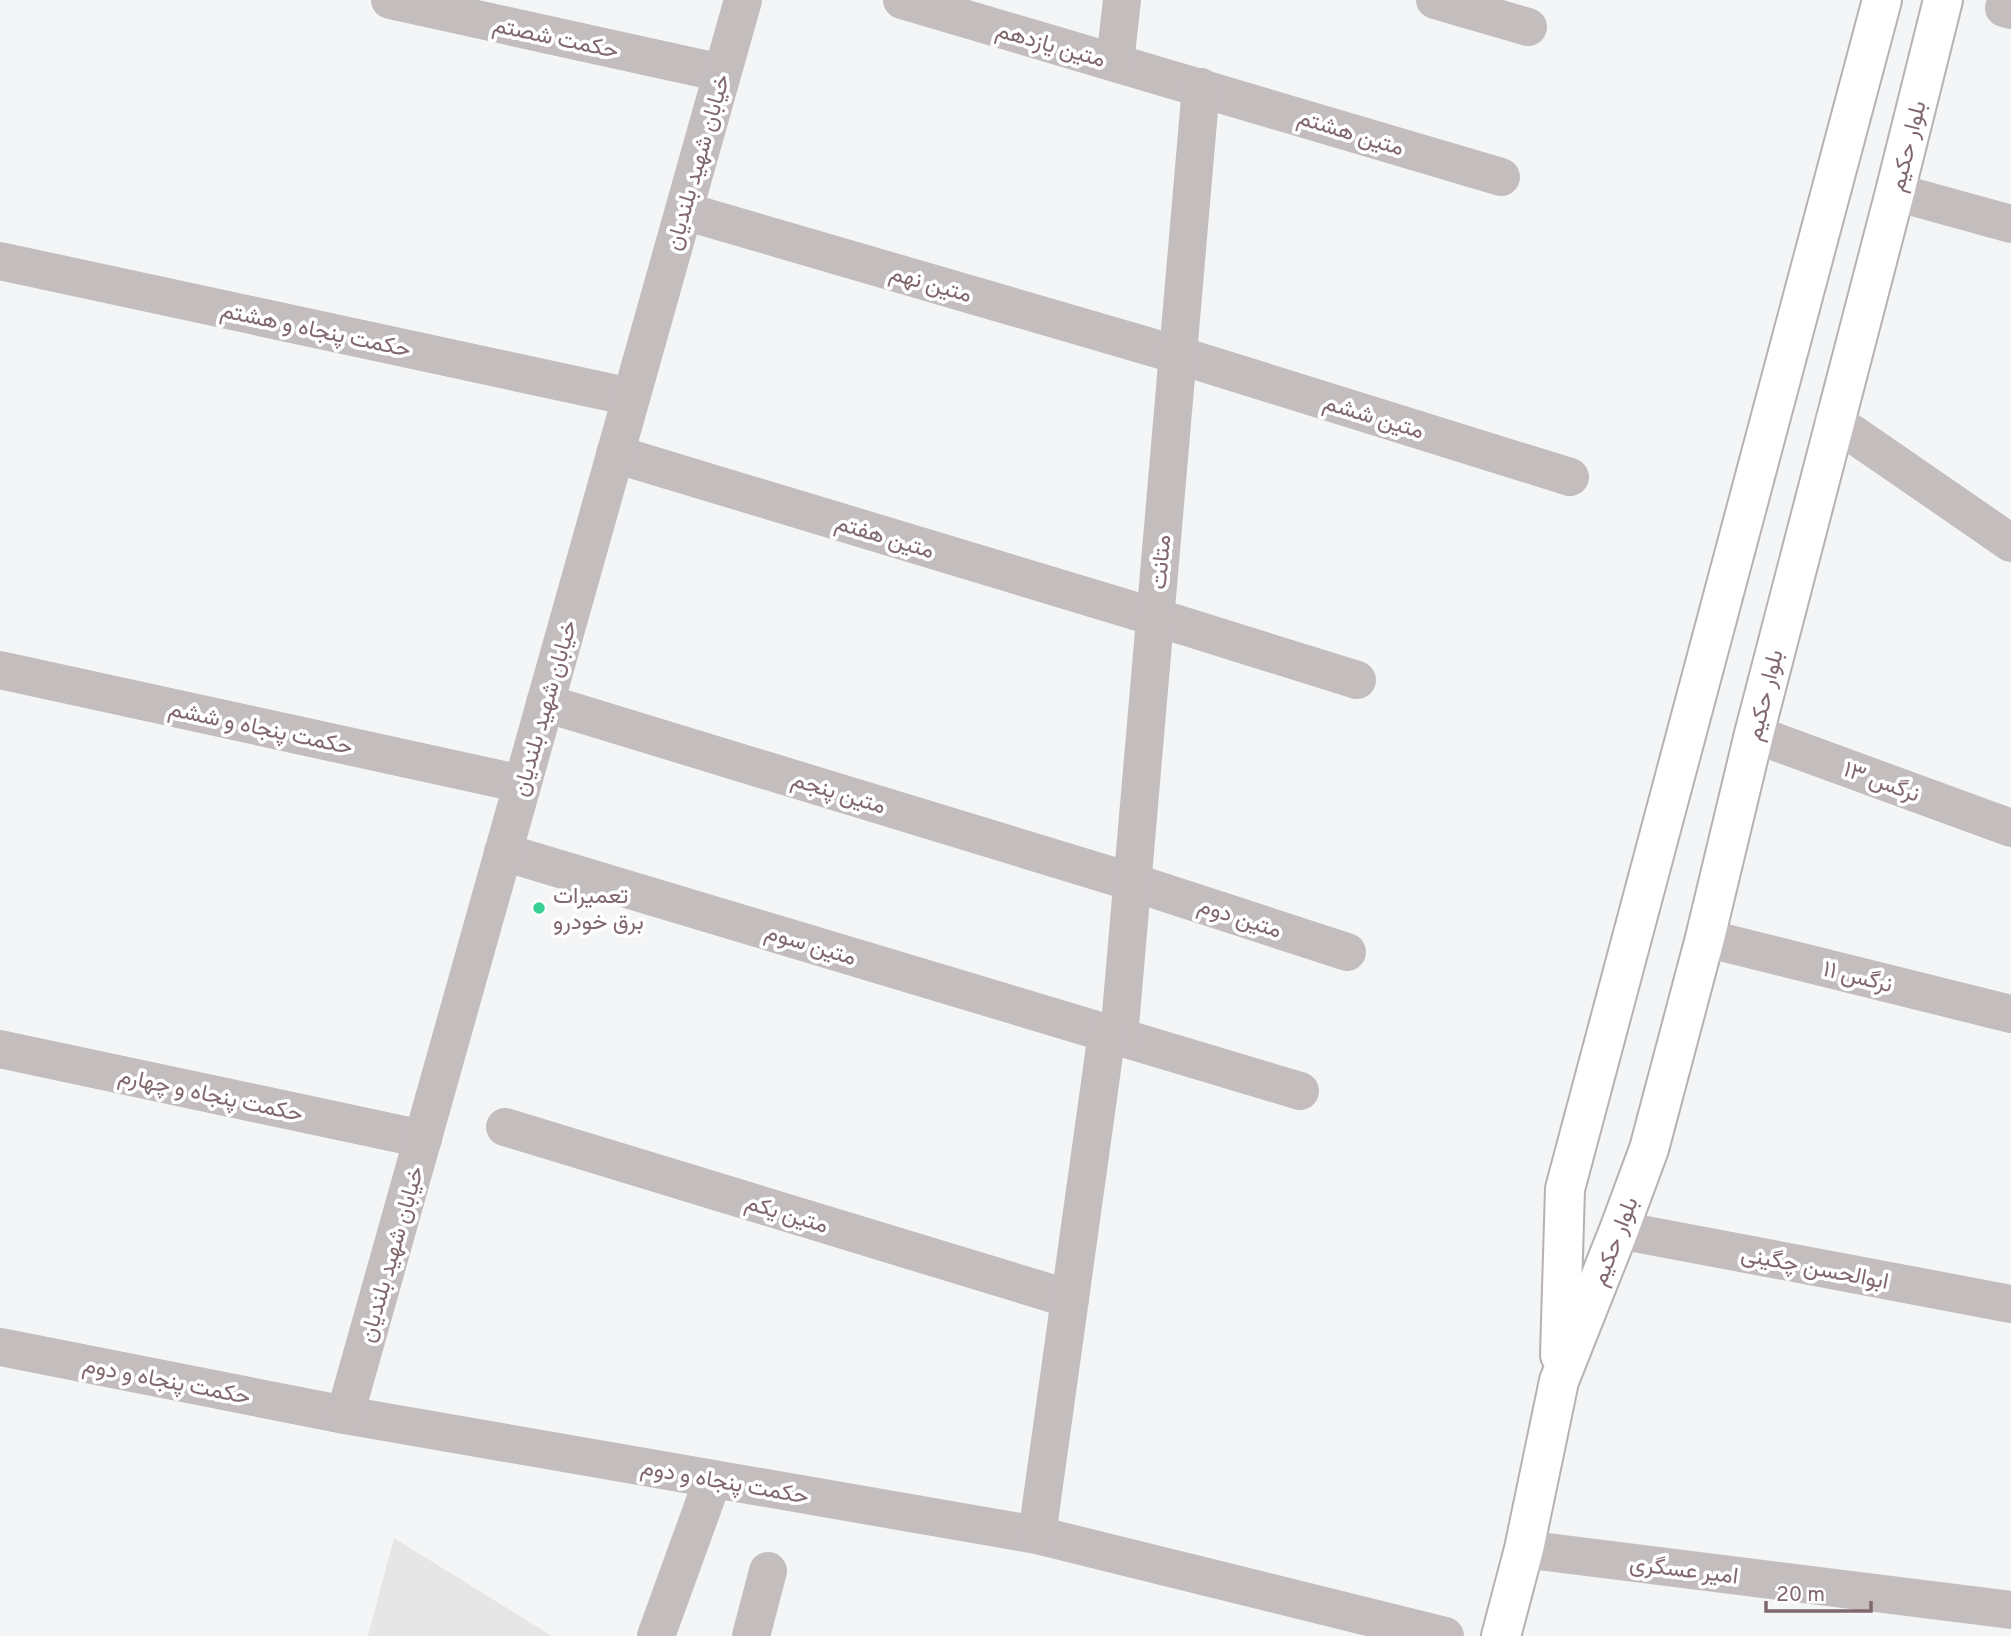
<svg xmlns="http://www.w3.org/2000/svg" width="2011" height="1636" font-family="Overpass,Vazirmatn,sans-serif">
<rect width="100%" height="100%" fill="#f3f5f6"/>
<polygon fill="#e6e6e6" points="394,1538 552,1636 368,1636"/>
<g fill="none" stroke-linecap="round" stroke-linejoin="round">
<g stroke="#b8b1b2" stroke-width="42">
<g id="major">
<polyline points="1560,1355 1565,1189 1882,0"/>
<polyline points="1501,1636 1524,1549 1559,1381 1619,1230 1649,1149 1705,938 1754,734 1895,192 1943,0"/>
</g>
</g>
<g stroke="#c4bdbe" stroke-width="38">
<polyline points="390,0 722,73"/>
<polyline points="902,0 1501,177"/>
<polyline points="1435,0 1528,27"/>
<polyline points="2004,8 2011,10"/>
<polyline points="1115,62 1122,0"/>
<polyline points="1895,192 2011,224"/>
<polyline points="684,211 1178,355 1570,477"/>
<polyline points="0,261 631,397"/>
<polyline points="1834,421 2011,543"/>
<polyline points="615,454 1155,617 1357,680"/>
<polyline points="0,670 522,784"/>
<polyline points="545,703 1132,882 1347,952"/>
<polyline points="1754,734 2011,828"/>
<polyline points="503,852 1300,1091"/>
<polyline points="1705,938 2011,1014"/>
<polyline points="1119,1037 1201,87"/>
<polyline points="0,1049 423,1139"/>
<polyline points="505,1127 1070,1299"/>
<polyline points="1619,1230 2011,1304"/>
<polyline points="0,1347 345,1415 1037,1535 1445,1636"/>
<polyline points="345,1415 743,0"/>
<polyline points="1037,1535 1107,1033"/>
<polyline points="1524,1549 2011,1610"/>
<polyline points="656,1636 713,1479"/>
<polyline points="751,1636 768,1571"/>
</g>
<use href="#major" stroke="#fff" stroke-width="38"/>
</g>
<circle fill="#39d095" stroke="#fff" stroke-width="2.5" cx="539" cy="908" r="7"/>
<g text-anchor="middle" stroke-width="7" stroke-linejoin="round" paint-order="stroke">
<g font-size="23" fill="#81686d" stroke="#fff">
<text transform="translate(556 37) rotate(12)" y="8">حکمت شصتم</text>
<text transform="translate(1051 44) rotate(16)" y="8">متین یازدهم</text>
<text transform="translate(1351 132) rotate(17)" y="8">متین هشتم</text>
<text transform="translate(1907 146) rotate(-76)" y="8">بلوار حکیم</text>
<text transform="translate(697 162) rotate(-74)" y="8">خیابان شهید بلندیان</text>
<text transform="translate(931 283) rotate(16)" y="8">متین نهم</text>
<text transform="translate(316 329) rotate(12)" y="8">حکمت پنجاه و هشتم</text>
<text transform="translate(1374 416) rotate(17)" y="8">متین ششم</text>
<text transform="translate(885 536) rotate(17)" y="8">متین هفتم</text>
<text transform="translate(1160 562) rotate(-85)" y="8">متانت</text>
<text transform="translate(1764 695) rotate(-76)" y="8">بلوار حکیم</text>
<text transform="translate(544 708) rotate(-74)" y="8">خیابان شهید بلندیان</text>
<text transform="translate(261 727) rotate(12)" y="8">حکمت پنجاه و ششم</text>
<text transform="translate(1882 781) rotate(20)" y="8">نرگس ۱۳</text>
<text transform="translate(839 792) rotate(17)" y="8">متین پنجم</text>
<text transform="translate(1240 917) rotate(18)" y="8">متین دوم</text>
<text transform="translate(811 944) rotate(17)" y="8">متین سوم</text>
<text transform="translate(1858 976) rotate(14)" y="8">نرگس ۱۱</text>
<text transform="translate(211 1094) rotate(12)" y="8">حکمت پنجاه و چهارم</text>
<text transform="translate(787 1213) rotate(17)" y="8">متین یکم</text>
<text transform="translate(1614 1241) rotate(-69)" y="8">بلوار حکیم</text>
<text transform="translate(391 1254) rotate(-74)" y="8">خیابان شهید بلندیان</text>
<text transform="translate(1815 1267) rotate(11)" y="8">ابوالحسن چگینی</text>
<text transform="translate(167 1380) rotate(11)" y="8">حکمت پنجاه و دوم</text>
<text transform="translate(725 1481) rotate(10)" y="8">حکمت پنجاه و دوم</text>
<text transform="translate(1684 1569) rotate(7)" y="8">امیر عسگری</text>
</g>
<g font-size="23" fill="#81686d" stroke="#fff" text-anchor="start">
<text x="553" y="903">تعمیرات<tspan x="553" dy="26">برق خودرو</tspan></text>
</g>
</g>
<path d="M1766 1601v10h105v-10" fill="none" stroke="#81686d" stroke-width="3.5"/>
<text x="1776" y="1601" font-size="21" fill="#81686d" stroke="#ffffff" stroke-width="5" paint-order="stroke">20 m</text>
</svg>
